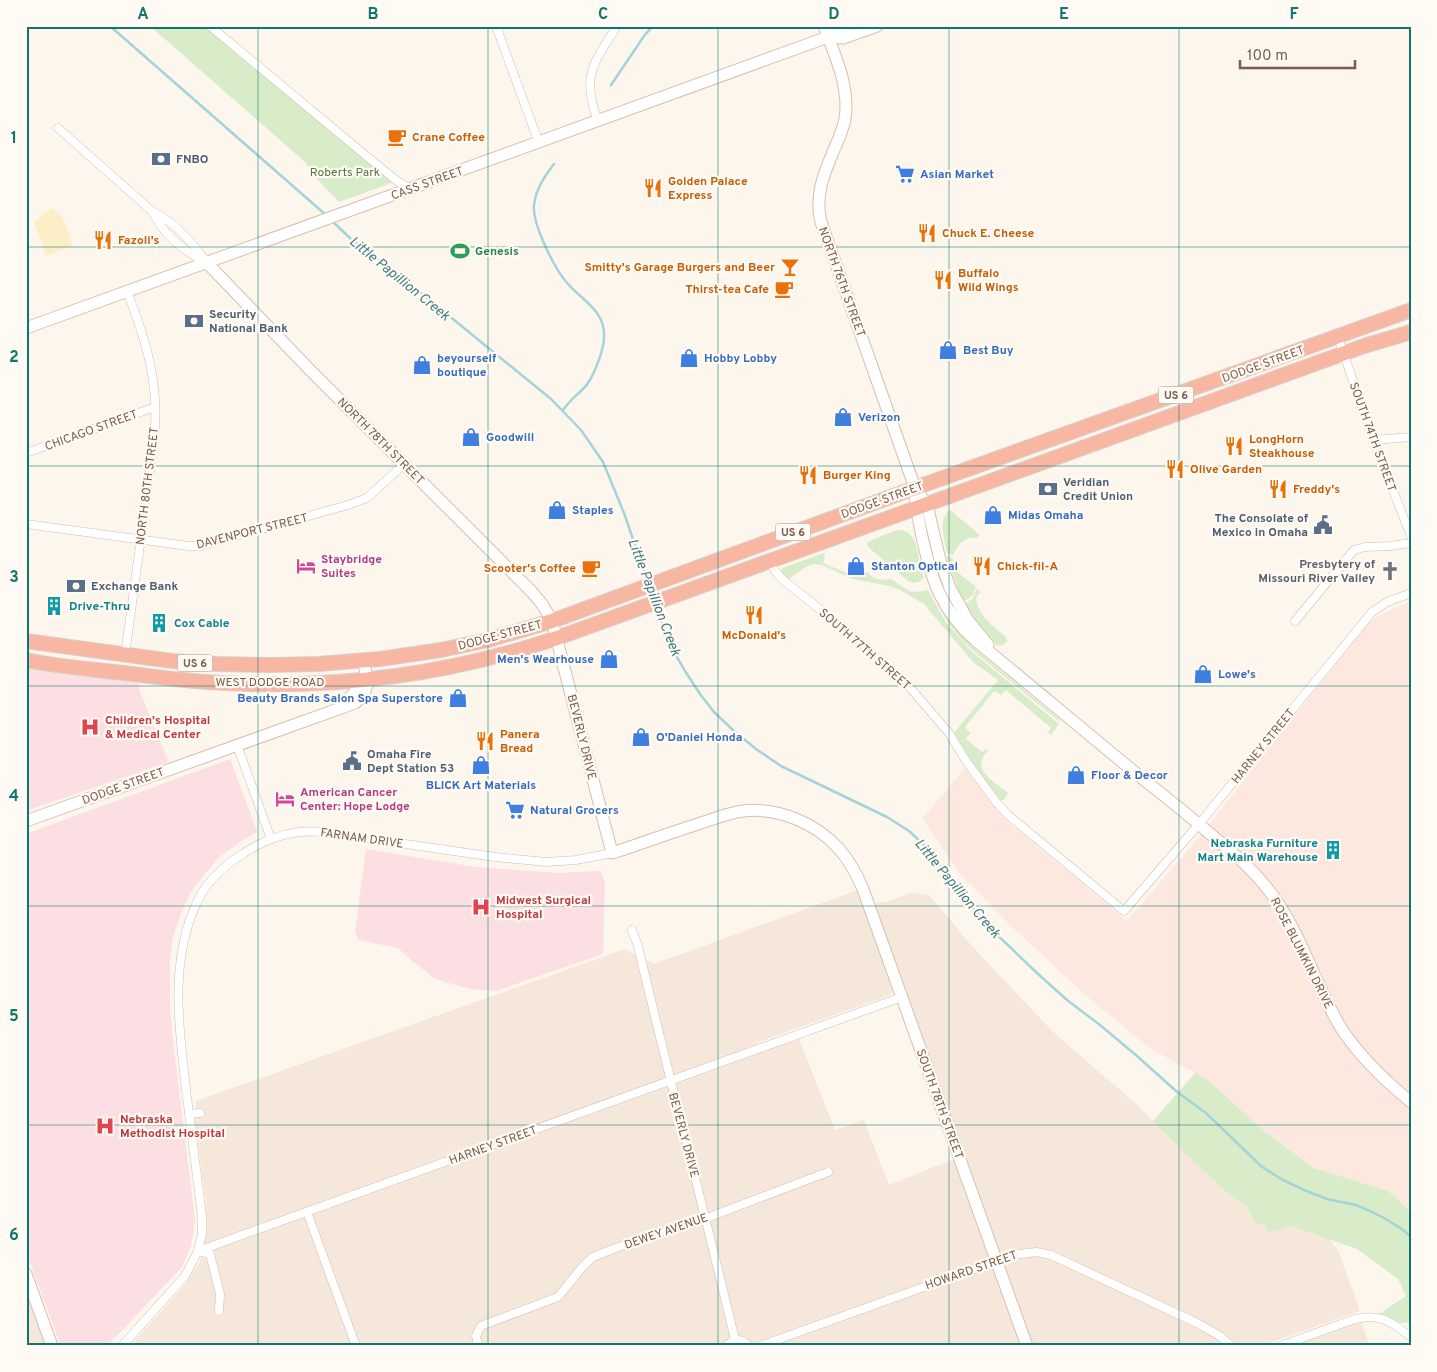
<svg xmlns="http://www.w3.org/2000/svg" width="1437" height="1372" font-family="Overpass,sans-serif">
<rect width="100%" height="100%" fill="#fdf6ec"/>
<g fill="#f5e8da">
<polygon points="858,890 893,989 890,995 756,1043 760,1053 799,1039 835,1130 864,1120 889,1185 964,1155 869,906 879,902 886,902 911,893 929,895 973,947 1052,1031 1135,1103 1219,1186 1329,1238 1339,1252 1360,1311 1261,1346 130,1346 183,1287 200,1262 207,1231 206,1203 195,1121 196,1101 625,949 654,964"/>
<polygon points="26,1292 31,1304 46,1346 26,1346"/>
<polygon points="1360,1319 1370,1346 1288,1346"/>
</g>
<polygon fill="#fde8e0" points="1411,601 1411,1212 1388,1191 1314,1168 1265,1132 1208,1080 1151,1049 1092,1001 1012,927 957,871 923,818 965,768 1003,818 1127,921 1201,835 1371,619"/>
<g fill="#fbdfe3">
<polygon points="26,668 139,683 140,692 169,762 26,811"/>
<polygon points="230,759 257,832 239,843 222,855 207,871 191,892 182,911 173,936 170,963 170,1009 172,1032 195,1219 191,1246 182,1267 107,1346 61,1346 26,1252 26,834"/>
<polygon points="366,849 476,867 558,873 600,871 605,882 603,954 496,991 470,989 435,979 411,960 398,948 359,940 355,932"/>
</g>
<g fill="#d8ecc9">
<polygon points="150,26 210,26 397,181 339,202 317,179 305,162"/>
<path d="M950 510 980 535 977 538C965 536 957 545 953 555L947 553C945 540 937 520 950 510Z"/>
<path d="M897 530C921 528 916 562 924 577 921 583 914 584 908 581L868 547 867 543 874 539Z"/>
<path d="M824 553 825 557 823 563 847 573V574C855 577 861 580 866 571L874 578 881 580 891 579 909 591 914 592 928 590 945 621 970 650 1059 724 1051 735 1049 734 1048 732 1051 728 1006 690 1001 695 994 691 965 727 970 733 966 739 982 752 986 749H988C987 752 983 756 982 760 977 774 999 785 1008 793L1004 800H1000L975 767 954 733 998 680 973 662 924 604 900 590 889 586 853 579 822 565 813 564 804 568 789 579 782 573 781 569 785 567Z"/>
<polygon points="947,556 953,559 955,565 957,570 956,571 976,587 973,595 964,602 957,587"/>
<path d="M977 589 981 593 978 594V596L976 597C977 615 992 625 1006 637L1007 641 1003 645 997 646 974 618 965 604 973 598Z"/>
<polygon points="931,591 934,594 948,619 970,645 1059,719 1060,722 977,654 963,641 947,621"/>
<polygon points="1195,1073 1208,1080 1265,1132 1314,1168 1388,1191 1411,1212 1411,1322 1400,1323 1379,1314 1406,1296 1398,1279 1357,1249 1291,1226 1269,1233 1264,1223 1256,1224 1247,1206 1219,1186 1153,1121"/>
</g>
<path fill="#fcefc7" d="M51 208C66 214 68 233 73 246L46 256 34 222Z"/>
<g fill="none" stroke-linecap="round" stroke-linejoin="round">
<g stroke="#a5d3da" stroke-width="2.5">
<polyline points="110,26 326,215"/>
<polyline points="611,85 644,36 653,26"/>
<path d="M554 164C544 177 536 189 534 205 532 224 555 270 568 284 584 302 606 311 604 339 603 352 593 379 584 388 576 396 570 400 563 410"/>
<polyline points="331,220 351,239 410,284 551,399 581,430 603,462 624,513 647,580"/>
<polyline points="656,607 673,650 685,671 700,694 714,712 734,731 756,749 781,766 887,817 909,831 925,846 968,902 988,926 1037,973 1067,1000 1100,1025 1137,1056 1176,1091 1206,1113 1261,1166 1281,1179 1304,1190 1327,1199 1356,1205 1372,1212 1386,1219 1403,1230 1411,1237"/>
</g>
<g stroke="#d1beb0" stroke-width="9">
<g id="street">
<polyline points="210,26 364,154 397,181 411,189"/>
<polyline points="496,26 539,143"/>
<path d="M598 121C581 76 593 64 617 26"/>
<path d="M58 128 153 212C175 222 193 243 207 263"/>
<path d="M153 212C163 234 184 251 205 262"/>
<polyline points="1338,337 1373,440 1411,536"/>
<polyline points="1373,440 1411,437"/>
<polyline points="26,453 155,407"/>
<polyline points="26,524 188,546 201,546 348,505 367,498 404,464"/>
<polyline points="770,561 774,570 783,580 851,634 906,683 949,733 966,761 997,803 1008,815 1124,911 1199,824 1372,612 1387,602 1411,593"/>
<polyline points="1295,621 1354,550 1365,547 1390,546 1411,543"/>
<path d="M125 655 154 442C160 385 147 343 127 291"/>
<polyline points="237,745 271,839"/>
<path d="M632 930 638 946C669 1078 704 1209 735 1340"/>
<polyline points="189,1114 200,1113"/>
<polyline points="307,1212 356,1346"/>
<polyline points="198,1251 902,997"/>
<polyline points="198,1251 210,1254 220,1294 219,1311"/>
<path d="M122 1346 185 1276 198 1251 202 1234V1217C197 1174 191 1131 186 1089 179 1029 170 966 194 909 203 885 223 866 244 853 267 838 295 829 323 832L495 857 546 862 576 860 612 853"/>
<polyline points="478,1346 476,1336 481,1326 558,1297 584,1265 593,1257 613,1249 667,1230 699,1221 828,1172"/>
<path d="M727 1346C734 1338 742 1338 749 1346"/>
<polyline points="760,1346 1013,1255 1036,1252 1051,1255 1197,1323 1220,1336 1231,1346"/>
<path d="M1280 1346 1355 1319C1381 1313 1391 1322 1411 1337"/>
</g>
</g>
<g stroke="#d6c0b0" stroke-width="13">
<g id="secondary">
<path d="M824 26C835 56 850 87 845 119 843 128 840 136 836 145 825 171 814 194 821 222L915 488 927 505 940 560 950 588 967 619 988 645"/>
<polyline points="828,37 843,38 877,26"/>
<path d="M207 263 310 370 531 591 542 604 552 621 612 853C640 844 667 834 695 825 711 820 727 813 743 811 778 807 816 823 839 849 850 861 857 875 863 889L1027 1346"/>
<polyline points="26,328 828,37 840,28 846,26"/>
<path d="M915 488C915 505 919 521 922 537 932 581 941 610 976 641 1034 688 1090 736 1148 783 1171 801 1193 819 1215 838 1234 853 1252 869 1267 888 1300 929 1314 983 1341 1028 1360 1057 1384 1080 1411 1102"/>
<polyline points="341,705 352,695 366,680"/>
<path d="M26 821 355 703C372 690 366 679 364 661"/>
<polyline points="26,1274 52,1346"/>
</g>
</g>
<g stroke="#dad1cd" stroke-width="16">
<g id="highway">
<polyline points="26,641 172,661 217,664 271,665 318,664 380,659 441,650 488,640 552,621 915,488 1411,310"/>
<path d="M26 660C59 667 91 669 124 673 158 677 191 682 225 683 338 689 450 674 557 638L1168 417 1364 346 1411 332"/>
</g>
</g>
<use href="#street" stroke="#fff" stroke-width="8"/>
<use href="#secondary" stroke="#fff" stroke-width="11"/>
<use href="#highway" stroke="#f7b7a3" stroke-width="14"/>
</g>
<path fill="none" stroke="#0f766e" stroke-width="1" stroke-opacity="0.55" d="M258 26V1346M488 26V1346M718 26V1346M949 26V1346M1179 26V1346M26 247H1411M26 466H1411M26 686H1411M26 906H1411M26 1125H1411"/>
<defs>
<g id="cafe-bare" transform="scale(1.5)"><path d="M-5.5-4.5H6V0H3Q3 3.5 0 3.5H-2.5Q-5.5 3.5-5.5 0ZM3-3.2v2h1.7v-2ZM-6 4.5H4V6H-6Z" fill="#e8710a" stroke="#fffaf3" stroke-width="2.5" paint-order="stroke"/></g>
<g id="bank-bare" transform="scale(1.5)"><path d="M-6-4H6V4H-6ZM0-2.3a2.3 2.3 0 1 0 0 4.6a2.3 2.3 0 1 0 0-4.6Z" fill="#5c6f8a" stroke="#fffaf3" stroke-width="2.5" paint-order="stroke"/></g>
<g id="supermarket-bare" transform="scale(1.5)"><path d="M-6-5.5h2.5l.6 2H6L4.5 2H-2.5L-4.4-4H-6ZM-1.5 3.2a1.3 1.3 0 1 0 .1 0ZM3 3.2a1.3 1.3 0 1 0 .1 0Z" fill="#3f7fe0" stroke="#fffaf3" stroke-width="2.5" paint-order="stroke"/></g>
<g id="restaurant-bare" transform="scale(1.5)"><path d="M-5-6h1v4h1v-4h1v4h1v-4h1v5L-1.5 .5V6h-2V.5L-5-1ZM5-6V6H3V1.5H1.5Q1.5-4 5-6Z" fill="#e8710a" stroke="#fffaf3" stroke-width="2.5" paint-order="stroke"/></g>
<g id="stadium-bare" transform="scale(1.5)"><path d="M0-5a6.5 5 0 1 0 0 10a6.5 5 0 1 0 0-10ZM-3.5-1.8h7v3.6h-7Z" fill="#2e9e5b" stroke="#fffaf3" stroke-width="2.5" paint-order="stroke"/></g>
<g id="bar-bare" transform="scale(1.5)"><path d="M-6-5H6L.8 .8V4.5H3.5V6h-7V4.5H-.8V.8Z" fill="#e8710a" stroke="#fffaf3" stroke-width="2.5" paint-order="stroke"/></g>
<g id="shop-bare" transform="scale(1.5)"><path d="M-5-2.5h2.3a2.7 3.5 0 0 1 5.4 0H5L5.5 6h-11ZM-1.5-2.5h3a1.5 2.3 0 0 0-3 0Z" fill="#3f7fe0" stroke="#fffaf3" stroke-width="2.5" paint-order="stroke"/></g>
<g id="civic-bare" transform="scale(1.5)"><path d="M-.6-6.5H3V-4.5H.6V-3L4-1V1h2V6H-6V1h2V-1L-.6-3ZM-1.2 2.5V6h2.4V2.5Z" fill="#5c6f8a" stroke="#fffaf3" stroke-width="2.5" paint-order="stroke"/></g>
<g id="hotel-bare" transform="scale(1.5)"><path d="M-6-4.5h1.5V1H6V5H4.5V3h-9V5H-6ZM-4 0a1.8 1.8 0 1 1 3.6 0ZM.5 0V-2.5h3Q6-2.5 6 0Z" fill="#d1479c" stroke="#fffaf3" stroke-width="2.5" paint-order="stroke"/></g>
<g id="church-bare" transform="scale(1.5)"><path d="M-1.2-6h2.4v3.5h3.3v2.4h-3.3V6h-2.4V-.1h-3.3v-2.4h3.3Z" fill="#6b7280" stroke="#fffaf3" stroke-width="2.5" paint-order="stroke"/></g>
<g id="building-bare" transform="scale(1.5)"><path d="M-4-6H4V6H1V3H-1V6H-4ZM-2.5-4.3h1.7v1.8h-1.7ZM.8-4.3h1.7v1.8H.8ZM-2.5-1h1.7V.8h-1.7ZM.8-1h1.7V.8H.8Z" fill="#0f9aa8" stroke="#fffaf3" stroke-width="2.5" paint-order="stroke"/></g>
<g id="hospital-bare" transform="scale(1.5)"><path d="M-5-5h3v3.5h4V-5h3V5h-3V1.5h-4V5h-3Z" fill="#e0444e" stroke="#fffaf3" stroke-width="2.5" paint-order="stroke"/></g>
</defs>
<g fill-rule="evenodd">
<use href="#cafe-bare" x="397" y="137"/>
<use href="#bank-bare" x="161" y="159"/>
<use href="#supermarket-bare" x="905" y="174"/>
<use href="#restaurant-bare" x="653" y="188"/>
<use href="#restaurant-bare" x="927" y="233"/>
<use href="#restaurant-bare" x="103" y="240"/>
<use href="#stadium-bare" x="460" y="251"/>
<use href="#bar-bare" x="790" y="267"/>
<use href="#restaurant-bare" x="943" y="280"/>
<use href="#cafe-bare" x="784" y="289"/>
<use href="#bank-bare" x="194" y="321"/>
<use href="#shop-bare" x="948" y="350"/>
<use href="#shop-bare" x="689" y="358"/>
<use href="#shop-bare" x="422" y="365"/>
<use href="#shop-bare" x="843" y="417"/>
<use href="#shop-bare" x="471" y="437"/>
<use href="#restaurant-bare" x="1234" y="446"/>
<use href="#restaurant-bare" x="1175" y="469"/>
<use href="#restaurant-bare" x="808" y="475"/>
<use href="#bank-bare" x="1048" y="489"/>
<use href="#restaurant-bare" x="1278" y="489"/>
<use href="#shop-bare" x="557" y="510"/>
<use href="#shop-bare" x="993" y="515"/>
<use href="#civic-bare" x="1323" y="525"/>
<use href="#hotel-bare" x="306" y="566"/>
<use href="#shop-bare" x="856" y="566"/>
<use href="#restaurant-bare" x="982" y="566"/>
<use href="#cafe-bare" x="591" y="568"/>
<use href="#church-bare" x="1390" y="571"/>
<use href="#bank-bare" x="76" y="586"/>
<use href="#building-bare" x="54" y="606"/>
<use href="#restaurant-bare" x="754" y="615"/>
<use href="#building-bare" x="159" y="623"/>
<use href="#shop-bare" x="609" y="659"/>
<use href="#shop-bare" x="1203" y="674"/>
<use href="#shop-bare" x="458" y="698"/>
<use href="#hospital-bare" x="90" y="727"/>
<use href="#shop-bare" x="641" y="737"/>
<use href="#restaurant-bare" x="485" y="741"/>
<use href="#civic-bare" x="352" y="761"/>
<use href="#shop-bare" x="481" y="765"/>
<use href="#shop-bare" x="1076" y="775"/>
<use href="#hotel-bare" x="285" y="799"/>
<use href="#supermarket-bare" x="515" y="810"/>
<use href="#building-bare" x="1333" y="850"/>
<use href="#hospital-bare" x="481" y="907"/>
<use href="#hospital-bare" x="105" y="1126"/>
</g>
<g text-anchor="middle" stroke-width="4.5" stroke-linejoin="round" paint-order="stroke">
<g fill="#fffaf3" stroke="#a28b7f" stroke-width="1">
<rect x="1158.5" y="386.5" width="35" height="17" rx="4"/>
<rect x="775.5" y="523.5" width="35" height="17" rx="4"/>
<rect x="177.5" y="654.5" width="35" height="17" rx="4"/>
</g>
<g font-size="11" font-weight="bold" fill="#7a5c4d">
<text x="1176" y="399">US 6</text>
<text x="793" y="536">US 6</text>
<text x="195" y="667">US 6</text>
</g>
<g font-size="12" font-weight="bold" fill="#c56008" stroke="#fffaf3" text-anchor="start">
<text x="412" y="141">Crane Coffee</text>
<text x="668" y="185">Golden Palace<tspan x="668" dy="14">Express</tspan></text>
<text x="942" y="237">Chuck E. Cheese</text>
<text x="118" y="244">Fazoli's</text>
<text x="775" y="271" text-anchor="end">Smitty's Garage Burgers and Beer</text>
<text x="958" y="277">Buffalo<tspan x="958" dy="14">Wild Wings</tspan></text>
<text x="769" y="293" text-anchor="end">Thirst-tea Cafe</text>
<text x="1249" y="443">LongHorn<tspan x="1249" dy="14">Steakhouse</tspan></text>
<text x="1190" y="473">Olive Garden</text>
<text x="823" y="479">Burger King</text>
<text x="1293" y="493">Freddy's</text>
<text x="997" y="570">Chick-fil-A</text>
<text x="576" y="572" text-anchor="end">Scooter's Coffee</text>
<text x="754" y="639" text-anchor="middle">McDonald's</text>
<text x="500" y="738">Panera<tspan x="500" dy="14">Bread</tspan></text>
</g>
<g font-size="12" font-weight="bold" fill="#4e5e75" stroke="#fffaf3" text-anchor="start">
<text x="176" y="163">FNBO</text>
<text x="209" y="318">Security<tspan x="209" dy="14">National Bank</tspan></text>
<text x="1063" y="486">Veridian<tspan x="1063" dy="14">Credit Union</tspan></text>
<text x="1308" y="522" text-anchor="end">The Consolate of<tspan x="1308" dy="14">Mexico in Omaha</tspan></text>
<text x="91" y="590">Exchange Bank</text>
<text x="367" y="758">Omaha Fire<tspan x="367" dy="14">Dept Station 53</tspan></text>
</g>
<g font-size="12" fill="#537a41" stroke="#fffaf3">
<text x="345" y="176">Roberts Park</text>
</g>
<g font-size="12" font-weight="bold" fill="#366cbe" stroke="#fffaf3" text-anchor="start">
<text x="920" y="178">Asian Market</text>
<text x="963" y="354">Best Buy</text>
<text x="437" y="362">beyourself<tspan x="437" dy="14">boutique</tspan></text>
<text x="704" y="362">Hobby Lobby</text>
<text x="858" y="421">Verizon</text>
<text x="486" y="441">Goodwill</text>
<text x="572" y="514">Staples</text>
<text x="1008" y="519">Midas Omaha</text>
<text x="871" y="570">Stanton Optical</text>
<text x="594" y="663" text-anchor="end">Men's Wearhouse</text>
<text x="1218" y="678">Lowe's</text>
<text x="443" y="702" text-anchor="end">Beauty Brands Salon Spa Superstore</text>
<text x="656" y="741">O'Daniel Honda</text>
<text x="1091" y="779">Floor &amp; Decor</text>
<text x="481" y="789" text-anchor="middle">BLICK Art Materials</text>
<text x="530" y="814">Natural Grocers</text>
</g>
<g font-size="12" fill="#7a5c4d" stroke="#fffaf3">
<text transform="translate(427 183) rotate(-20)" y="4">CASS STREET</text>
<text transform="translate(842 282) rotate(70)" y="4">NORTH 76TH STREET</text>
<text transform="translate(1263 364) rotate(-20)" y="4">DODGE STREET</text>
<text transform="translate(91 430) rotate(-20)" y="4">CHICAGO STREET</text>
<text transform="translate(1373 437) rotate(70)" y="4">SOUTH 74TH STREET</text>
<text transform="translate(381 441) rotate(45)" y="4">NORTH 78TH STREET</text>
<text transform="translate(147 486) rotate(-83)" y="4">NORTH 80TH STREET</text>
<text transform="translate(882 500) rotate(-20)" y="4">DODGE STREET</text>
<text transform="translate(252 531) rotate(-14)" y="4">DAVENPORT STREET</text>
<text transform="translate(500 635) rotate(-15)" y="4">DODGE STREET</text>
<text transform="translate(865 649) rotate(41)" y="4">SOUTH 77TH STREET</text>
<text x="270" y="686">WEST DODGE ROAD</text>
<text transform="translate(582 737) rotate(76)" y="4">BEVERLY DRIVE</text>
<text transform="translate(1263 746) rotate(-51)" y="4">HARNEY STREET</text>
<text transform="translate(123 786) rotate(-20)" y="4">DODGE STREET</text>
<text transform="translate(362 838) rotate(8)" y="4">FARNAM DRIVE</text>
<text transform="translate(1302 953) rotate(63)" y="4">ROSE BLUMKIN DRIVE</text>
<text transform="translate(940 1104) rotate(70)" y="4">SOUTH 78TH STREET</text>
<text transform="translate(684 1135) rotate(75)" y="4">BEVERLY DRIVE</text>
<text transform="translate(493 1145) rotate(-20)" y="4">HARNEY STREET</text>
<text transform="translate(666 1231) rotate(-19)" y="4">DEWEY AVENUE</text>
<text transform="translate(971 1270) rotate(-19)" y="4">HOWARD STREET</text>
</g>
<g font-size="12" font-weight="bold" fill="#27864d" stroke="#fffaf3" text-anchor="start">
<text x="475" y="255">Genesis</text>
</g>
<g font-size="12" font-weight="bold" fill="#b23c85" stroke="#fffaf3" text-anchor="start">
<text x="321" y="563">Staybridge<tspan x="321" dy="14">Suites</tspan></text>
<text x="300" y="796">American Cancer<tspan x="300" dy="14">Center: Hope Lodge</tspan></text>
</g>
<g font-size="12" font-weight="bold" fill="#5b616d" stroke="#fffaf3" text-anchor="end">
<text x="1375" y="568">Presbytery of<tspan x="1375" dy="14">Missouri River Valley</tspan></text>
</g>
<g font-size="12" font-weight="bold" fill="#0d838f" stroke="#fffaf3" text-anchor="start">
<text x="69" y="610">Drive-Thru</text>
<text x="174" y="627">Cox Cable</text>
<text x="1318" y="847" text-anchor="end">Nebraska Furniture<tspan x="1318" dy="14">Mart Main Warehouse</tspan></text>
</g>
<g font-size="12" font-weight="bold" fill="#be3a42" stroke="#fffaf3" text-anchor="start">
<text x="105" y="724">Children's Hospital<tspan x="105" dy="14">&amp; Medical Center</tspan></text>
<text x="496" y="904">Midwest Surgical<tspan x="496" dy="14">Hospital</tspan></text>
<text x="120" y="1123">Nebraska<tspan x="120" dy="14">Methodist Hospital</tspan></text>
</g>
<g font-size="14" font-style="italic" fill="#437c86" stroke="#fffaf3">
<text transform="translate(400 278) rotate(39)" y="5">Little Papillion Creek</text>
<text transform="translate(655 597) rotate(69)" y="5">Little Papillion Creek</text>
<text transform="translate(958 888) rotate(50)" y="5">Little Papillion Creek</text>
</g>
</g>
<rect width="1437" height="1372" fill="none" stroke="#fffaf3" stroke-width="55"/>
<path d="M1240 60v8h115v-8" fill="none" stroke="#7a5c4d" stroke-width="2.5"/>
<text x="1247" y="60" font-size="15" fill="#7a5c4d" stroke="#fffaf3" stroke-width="4" paint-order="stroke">100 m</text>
<rect x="28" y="28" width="1382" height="1316" fill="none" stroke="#0f766e" stroke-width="2"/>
<g font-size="16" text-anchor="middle" font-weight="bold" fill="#0f766e">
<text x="143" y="19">A</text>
<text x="373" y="19">B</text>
<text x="603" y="19">C</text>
<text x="834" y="19">D</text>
<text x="1064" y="19">E</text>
<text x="1294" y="19">F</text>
<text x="14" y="143">1</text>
<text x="14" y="362">2</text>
<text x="14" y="582">3</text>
<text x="14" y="801">4</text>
<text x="14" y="1021">5</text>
<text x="14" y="1240">6</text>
</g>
</svg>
